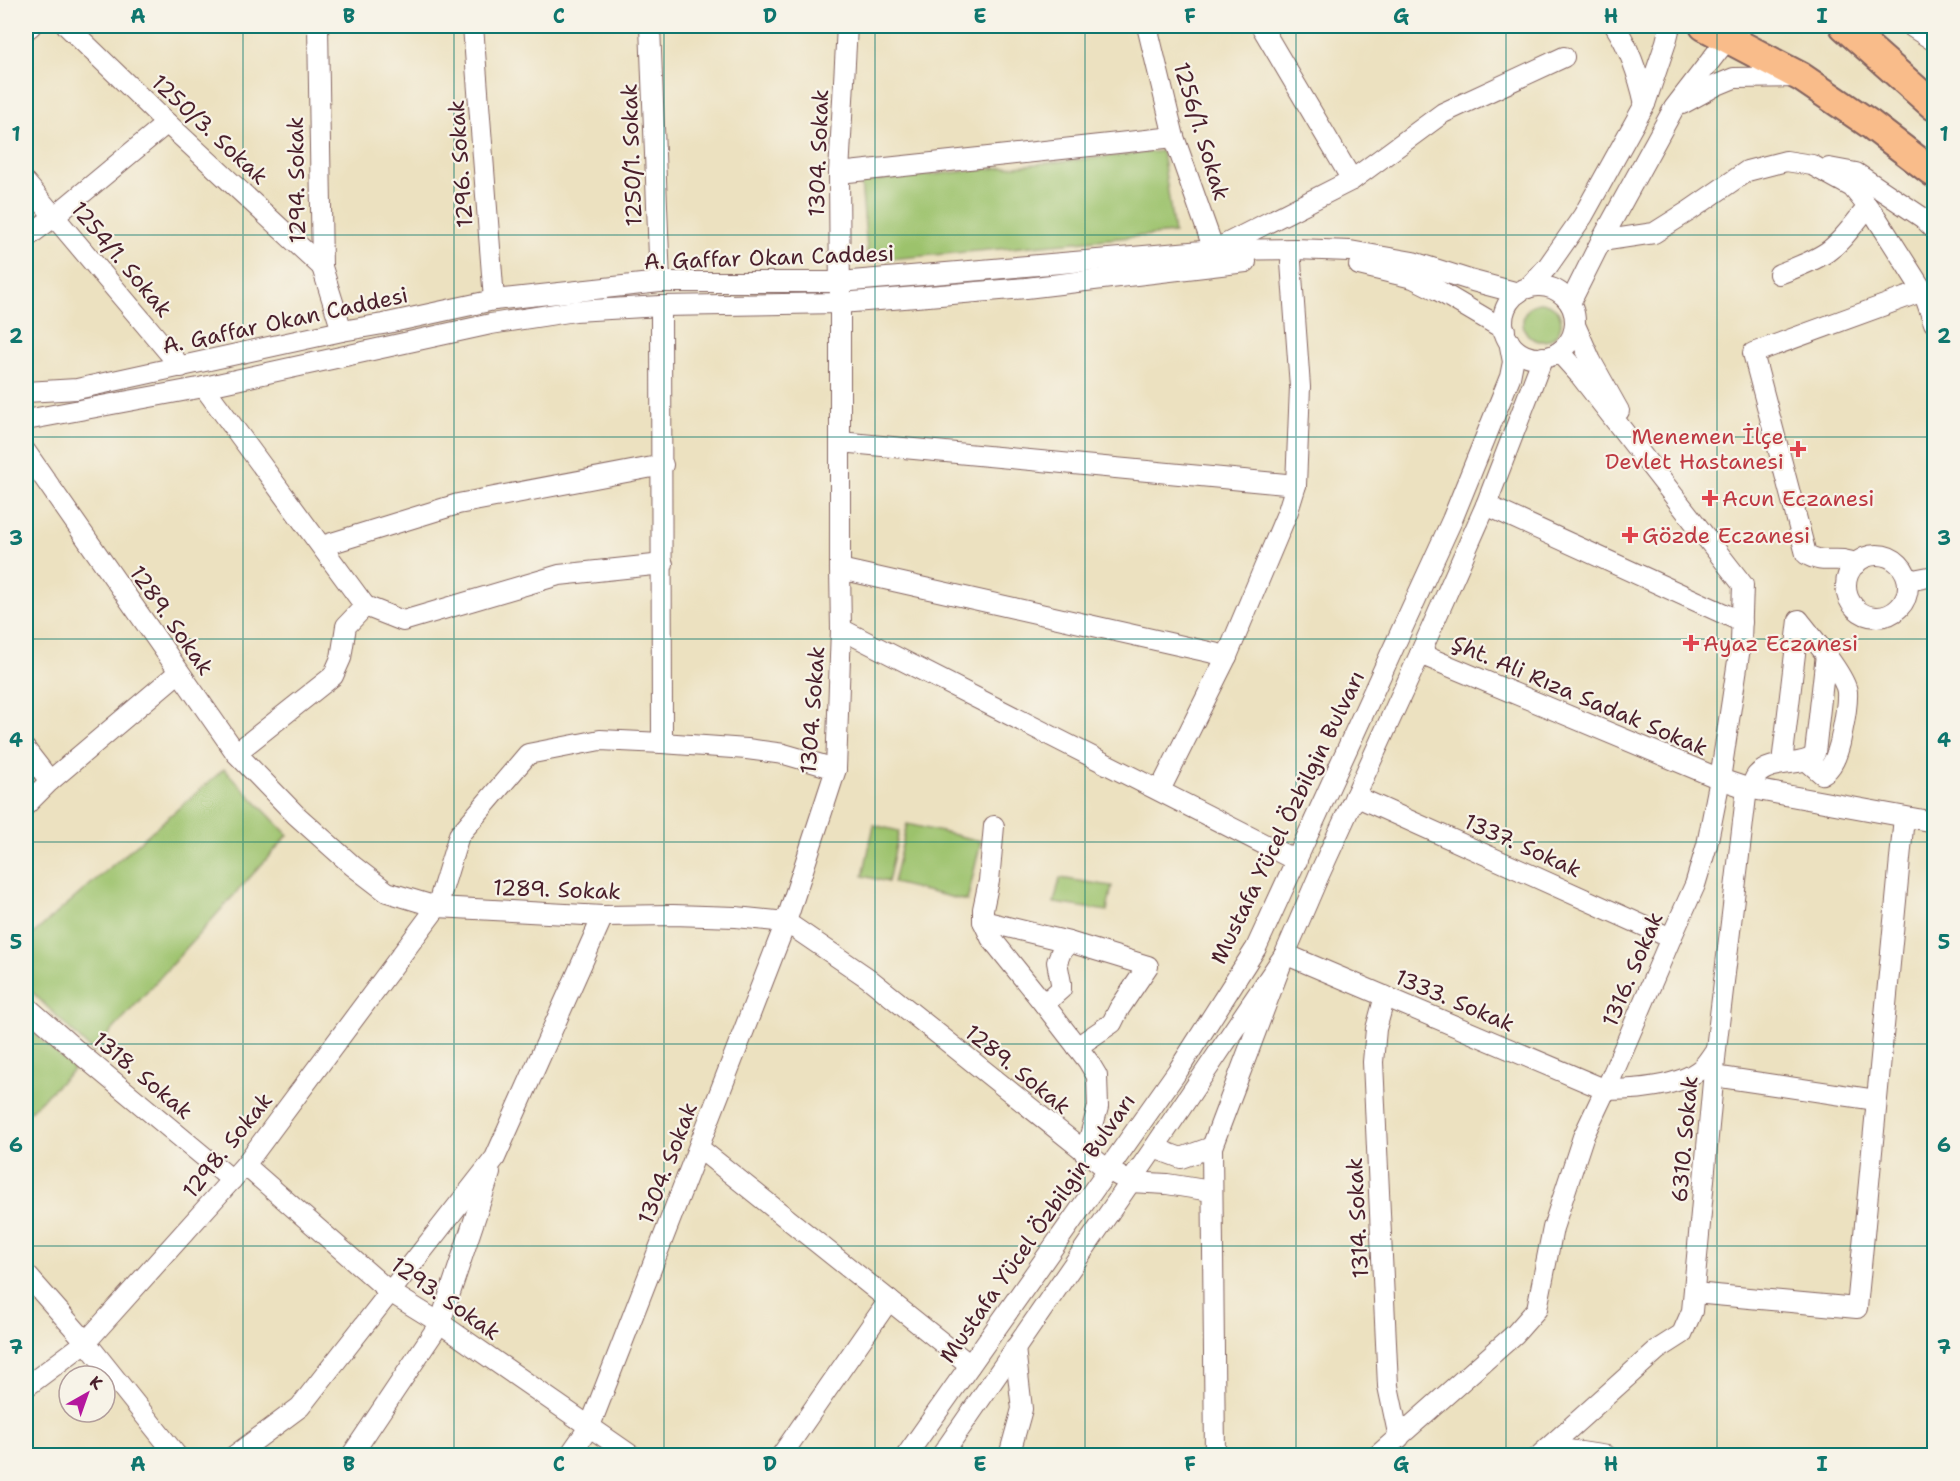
<svg xmlns="http://www.w3.org/2000/svg" width="1960" height="1481" font-family="'Shantell Sans',sans-serif">
<rect width="100%" height="100%" fill="#f7f3e8"/>
<filter id="ink" filterUnits="userSpaceOnUse"><feTurbulence type="fractalNoise" baseFrequency=".0167" numOctaves="2"/><feDisplacementMap in="SourceGraphic" scale="12" xChannelSelector="R" yChannelSelector="G"/><feConvolveMatrix kernelMatrix="1 2 1 2 8 2 1 2 1" color-interpolation-filters="sRGB"/></filter>
<filter id="wash" filterUnits="userSpaceOnUse"><feTurbulence type="fractalNoise" baseFrequency=".008" numOctaves="4" result="noise"/><feDisplacementMap in="SourceGraphic" scale="24" xChannelSelector="R" yChannelSelector="G"/><feGaussianBlur stdDeviation="1.35" result="paint"/><feColorMatrix in="noise" values="0 0 0 0 0 0 0 0 0 0 0 0 0 0 0 0 0 1.4 0 .05"/><feComposite in="paint" operator="in"/></filter>
<g filter="url(#wash)">
<rect width="100%" height="100%" fill="#ece1c0"/>
<g fill="#9cc26c" stroke="#73704c" stroke-width="1.5">
<polygon points="1162,151 1174,233 868,261 861,182"/>
<circle cx="1542" cy="322" r="19"/>
<polygon points="224,769 288,835 93,1052 26,986 26,940"/>
<polygon points="907,824 981,841 967,901 893,883"/>
<polygon points="874,825 899,831 888,882 863,876"/>
<polygon points="1060,878 1112,886 1107,911 1054,903"/>
<polygon points="26,1026 74,1069 26,1115"/>
</g>
</g>
<g filter="url(#ink)">
<g fill="none" stroke-linecap="round" stroke-linejoin="round">
<g stroke="#83635f" stroke-width="22">
<g id="minor">
<polyline points="67,26 167,123 322,267"/>
<polyline points="318,26 322,267 342,331"/>
<polyline points="473,26 494,300"/>
<polyline points="650,26 660,282"/>
<polyline points="1147,26 1174,137 1214,250 1352,180 1443,113 1564,57"/>
<polyline points="1261,26 1352,180"/>
<path d="M1615 26C1630 49 1639 77 1645 104"/>
<polyline points="1911,26 1934,41"/>
<polyline points="26,30 31,26"/>
<polyline points="1682,104 1717,85 1734,78 1797,77"/>
<polyline points="1829,168 1856,173 1923,218 1934,229"/>
<polyline points="839,173 1174,137"/>
<polyline points="26,183 181,367"/>
<polyline points="26,238 55,216 167,123"/>
<polyline points="1601,241 1654,233 1689,211 1747,171 1786,161 1812,165 1852,187 1876,217 1923,291 1934,323"/>
<polyline points="1359,265 1413,278 1439,291 1505,330"/>
<path d="M1779 274C1795 268 1812 262 1827 252 1843 241 1855 222 1868 207"/>
<circle cx="1539" cy="322" r="36"/>
<polyline points="1528,288 1548,266 1583,216 1645,104 1666,42 1670,26"/>
<polyline points="1570,303 1601,241 1674,108 1728,38 1741,26"/>
<polyline points="661,306 662,743"/>
<polyline points="1575,325 1591,361 1619,411"/>
<polyline points="204,387 365,606 346,626 341,658 333,676 236,753"/>
<polyline points="26,392 77,389 342,331 383,324 494,300 660,282 840,282 1214,250 1295,249 1350,251 1413,262 1473,281 1518,293"/>
<polyline points="26,420 204,387 491,324 575,311 661,306 840,303 892,299 1026,288 1246,262"/>
<polyline points="840,442 1296,485"/>
<polyline points="26,452 236,753 296,815 353,866 387,892 437,907 603,916 673,915 736,917 786,922 868,978 1108,1170 1130,1182 1167,1184 1211,1191"/>
<polyline points="1486,505 1742,622"/>
<polyline points="322,546 458,504 663,465"/>
<circle cx="1877" cy="586" r="31"/>
<path d="M1856 564C1836 554 1825 566 1806 554L1753 353 1923 291"/>
<polyline points="840,569 1227,656"/>
<polyline points="1908,581 1934,576"/>
<polyline points="365,606 403,621 559,575 663,564"/>
<polyline points="841,629 1297,861"/>
<polyline points="1420,654 1720,779 1747,788 1716,1049 1692,1311 1682,1334 1657,1350 1539,1456"/>
<polyline points="26,750 50,781"/>
<path d="M1782 763 1799 620C1809 633 1846 677 1847 692 1848 708 1843 727 1840 743 1837 754 1833 768 1822 774L1807 761"/>
<polyline points="1747,788 1934,822"/>
<path d="M1751 788C1753 784 1754 778 1757 775 1773 758 1808 768 1815 753L1826 654"/>
<polyline points="1160,790 1227,656 1288,511 1296,485 1300,387 1291,262"/>
<polyline points="1355,796 1671,938"/>
<polyline points="26,805 50,781 179,672"/>
<polyline points="994,826 989,881 983,909 983,921 991,938 1044,1004 1088,1061 1097,1076 1098,1107 1085,1154"/>
<polyline points="983,921 1069,942 1148,966 1119,1009 1112,1023 1077,1047"/>
<polyline points="1385,996 1376,1029 1373,1062 1388,1386 1399,1438"/>
<polyline points="1044,1004 1061,989 1061,983 1057,962 1061,952 1069,942"/>
<polyline points="26,1006 84,1057 232,1180"/>
<polyline points="1714,1076 1876,1100"/>
<polyline points="699,1148 970,1365"/>
<polyline points="1154,1148 1181,1158 1212,1147"/>
<polyline points="245,1165 390,1292 440,1323 632,1456"/>
<polyline points="26,1274 86,1342 177,1456"/>
<polyline points="1694,1293 1857,1308 1904,817"/>
<polyline points="26,1387 86,1342 245,1165 437,907 459,835 528,754 600,740 662,743 747,749 784,754 836,769"/>
<polyline points="1549,1447 1607,1456"/>
<polyline points="234,1456 300,1407 495,1158 603,916"/>
<polyline points="351,1456 440,1323 490,1173"/>
<polyline points="569,1456 590,1426 786,922 836,769 841,629 840,569 840,303 839,173 847,26"/>
<polyline points="781,1456 889,1300"/>
<polyline points="906,1456 1179,1069 1256,948 1452,520 1510,377 1513,362 1509,341"/>
<polyline points="941,1456 1154,1148 1285,954 1319,875 1420,654 1486,505 1543,357"/>
<polyline points="1009,1456 1022,1409 1015,1348"/>
<path d="M1215 1456 1212 1147 1285 954 1606 1090C1634 1090 1680 1087 1702 1068 1707 1063 1712 1055 1716 1049"/>
<polyline points="1377,1456 1515,1334 1537,1309 1553,1228 1583,1137 1611,1078 1671,938 1695,885 1707,845 1720,779 1741,641 1743,585 1579,374 1559,352"/>
</g>
</g>
<g stroke="#83635f" stroke-width="32">
<g id="highway">
<polyline points="1704,26 1801,77 1870,124 1934,173"/>
<polyline points="1844,26 1934,106"/>
</g>
</g>
<use href="#minor" stroke="#fff" stroke-width="20"/>
<use href="#highway" stroke="#f9bc8a" stroke-width="28"/>
</g>
</g>
<path fill="none" stroke="#0f766e" stroke-width="1.5" stroke-opacity="0.55" d="M243 26V1456M454 26V1456M664 26V1456M875 26V1456M1085 26V1456M1296 26V1456M1506 26V1456M1717 26V1456M26 235H1934M26 437H1934M26 639H1934M26 842H1934M26 1044H1934M26 1246H1934"/>
<g fill="#e0444e" stroke="#f7f3e8" stroke-width="2">
<path d="M1795 440h6v6h6v6h-6v6h-6v-6h-6v-6h6z"/>
<path d="M1707 489h6v6h6v6h-6v6h-6v-6h-6v-6h6z"/>
<path d="M1627 526h6v6h6v6h-6v6h-6v-6h-6v-6h6z"/>
<path d="M1688 634h6v6h6v6h-6v6h-6v-6h-6v-6h6z"/>
</g>
<g text-anchor="middle" stroke-width="4.5" stroke-linejoin="round" paint-order="stroke">
<g font-size="22" fill="#4a1f2b" stroke="#f7f3e8">
<text transform="translate(210 129) rotate(43)" y="8">1250/3. Sokak</text>
<text transform="translate(1202 131) rotate(73)" y="8">1256/1. Sokak</text>
<text transform="translate(818 153) rotate(-88)" y="8">1304. Sokak</text>
<text transform="translate(631 155) rotate(-92)" y="8">1250/1. Sokak</text>
<text transform="translate(460 164) rotate(-94)" y="8">1296. Sokak</text>
<text transform="translate(296 180) rotate(-91)" y="8">1294. Sokak</text>
<text transform="translate(769 257) rotate(-2)" y="8">A. Gaffar Okan Caddesi</text>
<text transform="translate(122 259) rotate(50)" y="8">1254/1. Sokak</text>
<text transform="translate(285 320) rotate(-12)" y="8">A. Gaffar Okan Caddesi</text>
<text transform="translate(172 620) rotate(55)" y="8">1289. Sokak</text>
<text transform="translate(1580 695) rotate(23)" y="8">Şht. Ali Rıza Sadak Sokak</text>
<text transform="translate(812 710) rotate(-86)" y="8">1304. Sokak</text>
<text transform="translate(1287 817) rotate(-64)" y="8">Mustafa Yücel Özbilgin Bulvarı</text>
<text transform="translate(1523 845) rotate(24)" y="8">1337. Sokak</text>
<text transform="translate(557 889) rotate(2)" y="8">1289. Sokak</text>
<text transform="translate(1632 969) rotate(-67)" y="8">1316. Sokak</text>
<text transform="translate(1455 1000) rotate(23)" y="8">1333. Sokak</text>
<text transform="translate(1018 1069) rotate(39)" y="8">1289. Sokak</text>
<text transform="translate(143 1075) rotate(40)" y="8">1318. Sokak</text>
<text transform="translate(1684 1139) rotate(-85)" y="8">6310. Sokak</text>
<text transform="translate(227 1145) rotate(-51)" y="8">1298. Sokak</text>
<text transform="translate(667 1163) rotate(-69)" y="8">1304. Sokak</text>
<text transform="translate(1357 1218) rotate(-93)" y="8">1314. Sokak</text>
<text transform="translate(1037 1228) rotate(-55)" y="8">Mustafa Yücel Özbilgin Bulvarı</text>
<text transform="translate(446 1298) rotate(35)" y="8">1293. Sokak</text>
</g>
<g font-size="22" fill="#be3a42" stroke="#f7f3e8" text-anchor="start">
<text x="1784" y="444" text-anchor="end">Menemen İlçe<tspan x="1784" dy="25">Devlet Hastanesi</tspan></text>
<text x="1722" y="506">Acun Eczanesi</text>
<text x="1642" y="543">Gözde Eczanesi</text>
<text x="1703" y="651">Ayaz Eczanesi</text>
</g>
</g>
<rect width="1960" height="1481" fill="none" stroke="#f7f3e8" stroke-width="66"/>
<g transform="translate(87 1394) rotate(40)"><circle r="28" fill="#f7f3e8" stroke="#b29e9c" stroke-width="1.5"/>
<path d="M0-4.5L10 22L0 15L-10 22Z" fill="#b5179e"/>
<text y="-9" font-size="16" font-weight="bold" text-anchor="middle" fill="#4a1f2b">K</text>
</g>
<rect x="33" y="33" width="1894" height="1415" fill="none" stroke="#0f766e" stroke-width="2"/>
<g font-size="20" text-anchor="middle" font-weight="bold" fill="#0f766e">
<text x="138" y="23">A</text>
<text x="349" y="23">B</text>
<text x="559" y="23">C</text>
<text x="770" y="23">D</text>
<text x="980" y="23">E</text>
<text x="1190" y="23">F</text>
<text x="1401" y="23">G</text>
<text x="1611" y="23">H</text>
<text x="1822" y="23">I</text>
<text x="16" y="141">1</text>
<text x="1944" y="141">1</text>
<text x="16" y="343">2</text>
<text x="1944" y="343">2</text>
<text x="16" y="545">3</text>
<text x="1944" y="545">3</text>
<text x="16" y="747">4</text>
<text x="1944" y="747">4</text>
<text x="16" y="949">5</text>
<text x="1944" y="949">5</text>
<text x="16" y="1152">6</text>
<text x="1944" y="1152">6</text>
<text x="16" y="1354">7</text>
<text x="1944" y="1354">7</text>
<text x="138" y="1471">A</text>
<text x="349" y="1471">B</text>
<text x="559" y="1471">C</text>
<text x="770" y="1471">D</text>
<text x="980" y="1471">E</text>
<text x="1190" y="1471">F</text>
<text x="1401" y="1471">G</text>
<text x="1611" y="1471">H</text>
<text x="1822" y="1471">I</text>
</g>
</svg>
